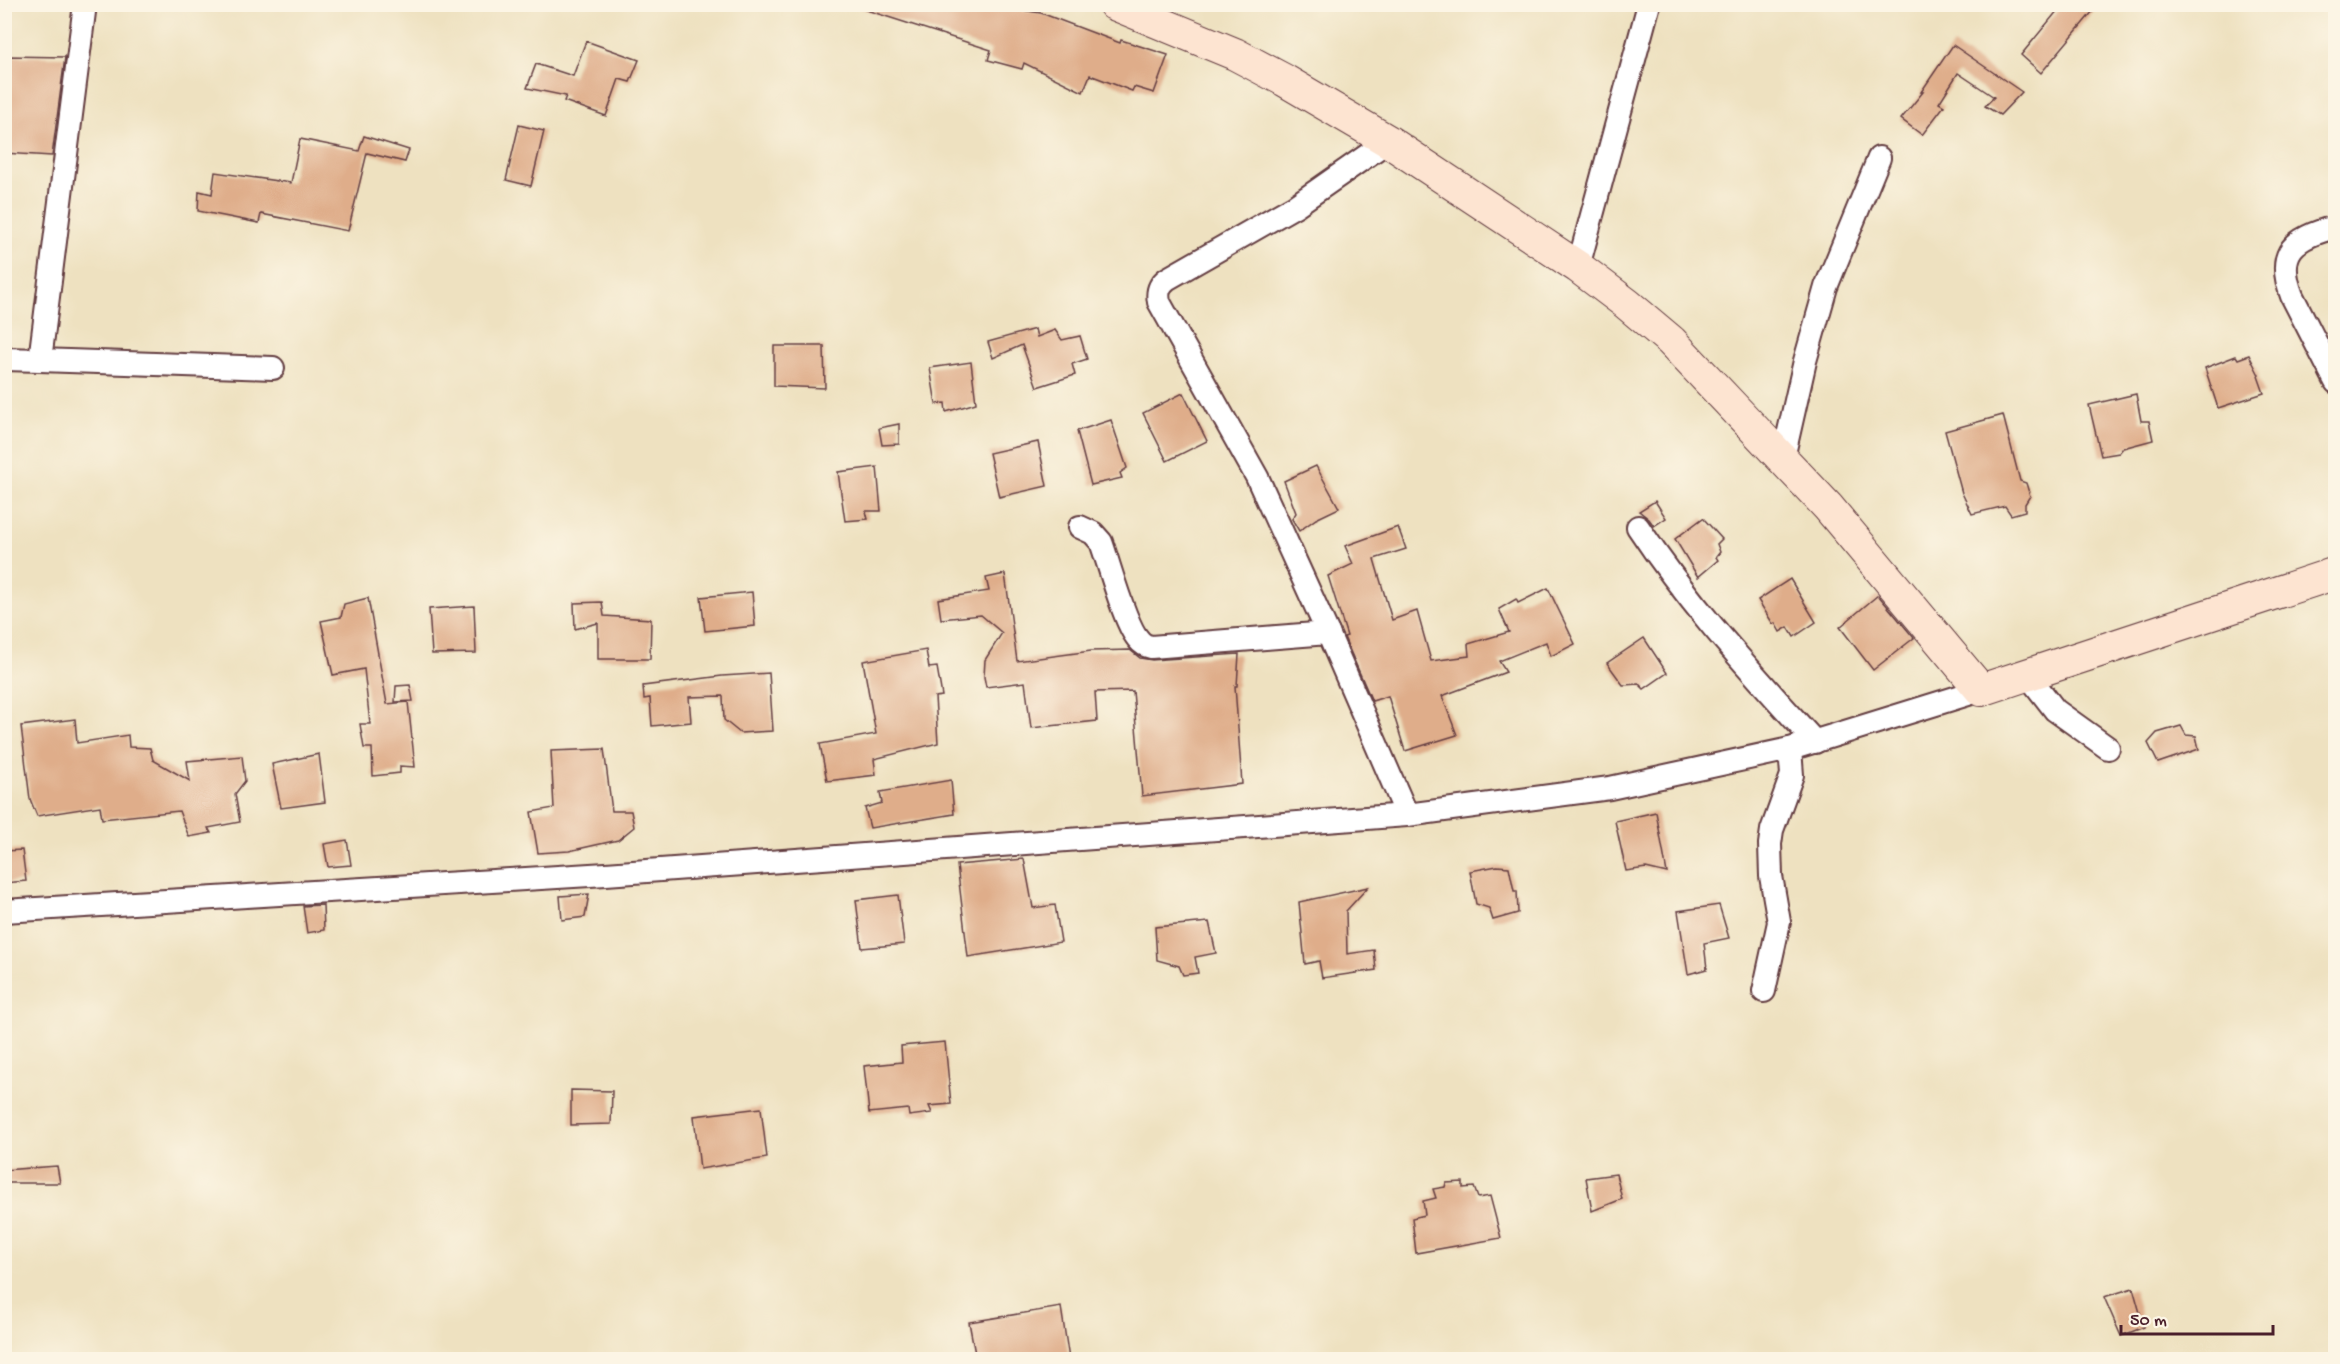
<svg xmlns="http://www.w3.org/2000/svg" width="2340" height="1364" font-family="'Gochi Hand',sans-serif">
<rect width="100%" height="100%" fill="#fcf5e5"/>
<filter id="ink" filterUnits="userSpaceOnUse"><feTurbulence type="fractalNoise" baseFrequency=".0167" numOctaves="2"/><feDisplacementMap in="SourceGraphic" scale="12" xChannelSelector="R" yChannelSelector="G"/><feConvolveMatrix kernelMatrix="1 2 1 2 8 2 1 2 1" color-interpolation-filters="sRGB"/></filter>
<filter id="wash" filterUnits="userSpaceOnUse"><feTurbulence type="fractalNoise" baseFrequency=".008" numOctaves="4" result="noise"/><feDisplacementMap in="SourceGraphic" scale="24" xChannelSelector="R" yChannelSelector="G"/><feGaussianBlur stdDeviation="1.35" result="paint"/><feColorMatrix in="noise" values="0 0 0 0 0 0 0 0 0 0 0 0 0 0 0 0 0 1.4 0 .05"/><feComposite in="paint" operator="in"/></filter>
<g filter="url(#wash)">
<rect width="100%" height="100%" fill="#eee1c0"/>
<g id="blocks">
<g fill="#dfad8a">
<polygon points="861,4 1022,4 1022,10 1041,13 1120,43 1121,40 1168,55 1154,93 1134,87 1132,91 1090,75 1083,92 1024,63 1022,69 988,60 991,50 860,8"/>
<polygon points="2063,4 2099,4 2041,73 2021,55"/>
<polygon points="586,41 639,60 630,82 619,79 606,116 564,101 566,96 527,88 536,64 573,76"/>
<polygon points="1953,45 2022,92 2000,115 1985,106 1994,97 1958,73 1939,103 1944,106 1922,135 1901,119 1923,92 1921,92"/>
<polygon points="4,56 65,57 52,156 4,153"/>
<polygon points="519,125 544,131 531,186 506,180"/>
<polygon points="364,136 409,150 405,162 367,153 348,231 261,214 259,223 198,211 199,191 212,194 215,172 291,183 300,139 359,151"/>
<polygon points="1035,329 1037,337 1055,330 1062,340 1080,336 1087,359 1072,364 1075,375 1037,387 1022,345 993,358 988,342"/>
<polygon points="774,346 824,346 825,388 774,386"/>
<polygon points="2249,355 2259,375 2258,376 2264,393 2218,408 2205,368 2236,356 2238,359"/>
<polygon points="971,362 976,403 946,412 945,403 936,404 930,368"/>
<polygon points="1183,393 1207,441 1167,461 1143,413"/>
<polygon points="2136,394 2141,421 2149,421 2153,440 2123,448 2119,453 2101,456 2089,405"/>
<polygon points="2003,415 2020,481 2026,483 2030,496 2025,504 2025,511 2011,515 2005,506 1972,514 1962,493 1945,431"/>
<polygon points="1111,420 1127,468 1120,473 1122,478 1091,485 1077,431"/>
<polygon points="899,424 899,444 882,445 879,428"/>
<polygon points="1038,442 1047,486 999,497 989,453"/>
<polygon points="1316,466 1339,508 1316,519 1299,531 1292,519 1296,513 1284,481"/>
<polygon points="877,467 881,511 866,511 868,519 845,521 838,472"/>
<polygon points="1655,501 1666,518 1654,526 1649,519 1639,511"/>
<polygon points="1703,518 1722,539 1717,544 1720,552 1716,557 1718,560 1698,577 1675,539"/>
<polygon points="1398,527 1406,549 1374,559 1392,620 1417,611 1431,661 1469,656 1468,644 1509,632 1499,609 1516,599 1518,603 1548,588 1575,644 1551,656 1546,642 1499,661 1506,672 1442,696 1457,735 1405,751 1388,696 1372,701 1344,637 1347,636 1328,576 1353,564 1345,546"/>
<polygon points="1005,574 1017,661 1091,651 1130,650 1140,658 1152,660 1239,654 1237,686 1235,686 1242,784 1142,796 1133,691 1095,692 1097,721 1031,728 1025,682 986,687 984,677 985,660 1002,633 981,615 941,619 938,599 989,591 986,578"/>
<polygon points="1790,579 1816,622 1794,637 1788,627 1780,632 1775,623 1773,624 1758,600"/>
<polygon points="752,592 755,626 705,631 701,597"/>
<polygon points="1878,595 1914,638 1873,670 1840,627"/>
<polygon points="368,598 387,704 408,702 415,767 400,766 400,773 373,776 372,748 364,748 360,724 370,724 364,669 333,675 321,621 341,617 344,604"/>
<polygon points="602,602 604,616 651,619 650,659 598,659 598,623 575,629 574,603"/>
<polygon points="474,606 476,653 432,654 429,609"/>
<polygon points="1644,638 1667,673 1644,689 1639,684 1623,685 1607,663"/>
<polygon points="926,650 929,668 937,667 942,696 935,697 938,743 874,759 876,775 827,781 820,744 876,734 863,661"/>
<polygon points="769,673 773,731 740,733 724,720 723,696 689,697 691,722 652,726 650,698 644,699 643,686 722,676"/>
<polygon points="410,685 413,701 395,702 396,686"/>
<polygon points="75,719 77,743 128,735 129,747 150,748 153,760 190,781 187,761 242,756 245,781 235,794 240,822 208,828 211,833 189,837 179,811 102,819 100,806 37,816 30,799 21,726"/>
<polygon points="2181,726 2186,735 2196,736 2199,749 2158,763 2148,743 2157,733"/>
<polygon points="604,749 612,811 631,811 634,827 618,840 569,851 538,853 531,812 554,808 551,751"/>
<polygon points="319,754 325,802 281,808 272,764"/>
<polygon points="951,780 954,814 870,828 865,808 882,803 880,792"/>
<polygon points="1656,812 1667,873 1646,868 1626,871 1615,821"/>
<polygon points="347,840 351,865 328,867 324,844"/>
<polygon points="22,850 26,881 4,883 4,851"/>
<polygon points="1024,859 1033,908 1055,905 1061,942 968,957 957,865"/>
<polygon points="1497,866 1509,867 1514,891 1517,891 1518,913 1493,920 1489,908 1476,904 1470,871"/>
<polygon points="1368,887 1346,911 1347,954 1374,950 1376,970 1322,978 1319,961 1305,964 1299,902"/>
<polygon points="589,894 585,917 562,920 560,896"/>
<polygon points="898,895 904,944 862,948 856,900"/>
<polygon points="323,905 324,930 307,933 303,906"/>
<polygon points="1719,905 1729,938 1704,943 1707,969 1688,974 1678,911"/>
<polygon points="1209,922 1216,953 1195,957 1198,973 1183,975 1179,966 1157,960 1155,927"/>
<polygon points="945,1042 951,1104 929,1106 932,1113 909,1116 908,1109 869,1113 864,1066 902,1062 901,1046"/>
<polygon points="571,1090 612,1091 611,1124 571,1125"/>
<polygon points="761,1108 767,1158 700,1169 694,1116"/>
<polygon points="57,1166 60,1183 4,1183 4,1170"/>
<polygon points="1616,1174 1622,1199 1592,1211 1586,1178"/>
<polygon points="1463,1182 1463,1188 1474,1187 1478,1198 1490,1196 1501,1238 1416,1253 1412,1218 1425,1215 1423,1201 1436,1198 1433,1189 1445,1187 1446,1183"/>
<polygon points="2133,1288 2144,1327 2121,1336 2104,1297"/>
<polygon points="1061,1307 1069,1359 976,1359 969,1322"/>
</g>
</g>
</g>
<g filter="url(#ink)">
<use href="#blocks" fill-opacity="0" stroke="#633c41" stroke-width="1.5"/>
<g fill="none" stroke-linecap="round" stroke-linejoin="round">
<g stroke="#633c41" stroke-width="26">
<g id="street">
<polyline points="85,4 40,360 273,368"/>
<path d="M1388 141 1295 206 1167 279C1159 285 1157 292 1159 302L1257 477 1328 633 1407 815"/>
<path d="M2336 227C2294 237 2275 252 2292 296L2336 382"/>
<polyline points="1578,267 1649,4"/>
<polyline points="4,359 40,360"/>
<polyline points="1783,458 1805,361 1826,287 1879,158"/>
<path d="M1080 527 1093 533 1101 542C1109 563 1125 626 1139 640 1142 644 1146 646 1151 647L1328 633"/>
<path d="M1638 527C1691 607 1751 671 1815 742"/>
<polyline points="2027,674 2055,710 2108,748"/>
<polyline points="4,911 606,874 1407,815 1610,788 1790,749 1981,690"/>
<polyline points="1764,991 1779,922 1771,876 1770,844 1772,830 1792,775 1790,749"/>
</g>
</g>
<g stroke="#633c41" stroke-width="34">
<polyline id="secondary" points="1114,4 1235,54 1284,80 1388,141 1578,267 1627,304 1671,341 1828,507 1981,690 2336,573"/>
</g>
<use href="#street" stroke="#fff" stroke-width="22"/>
<use href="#secondary" stroke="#fde4d1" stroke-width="32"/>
</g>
</g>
<rect width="2340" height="1364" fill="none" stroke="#fcf5e5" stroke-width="24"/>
<path d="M2121 1325v9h152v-9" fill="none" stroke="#4a1f2b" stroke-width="3"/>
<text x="2130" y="1325" font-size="18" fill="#4a1f2b" stroke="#fcf5e5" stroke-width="4.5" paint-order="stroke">50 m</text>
</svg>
